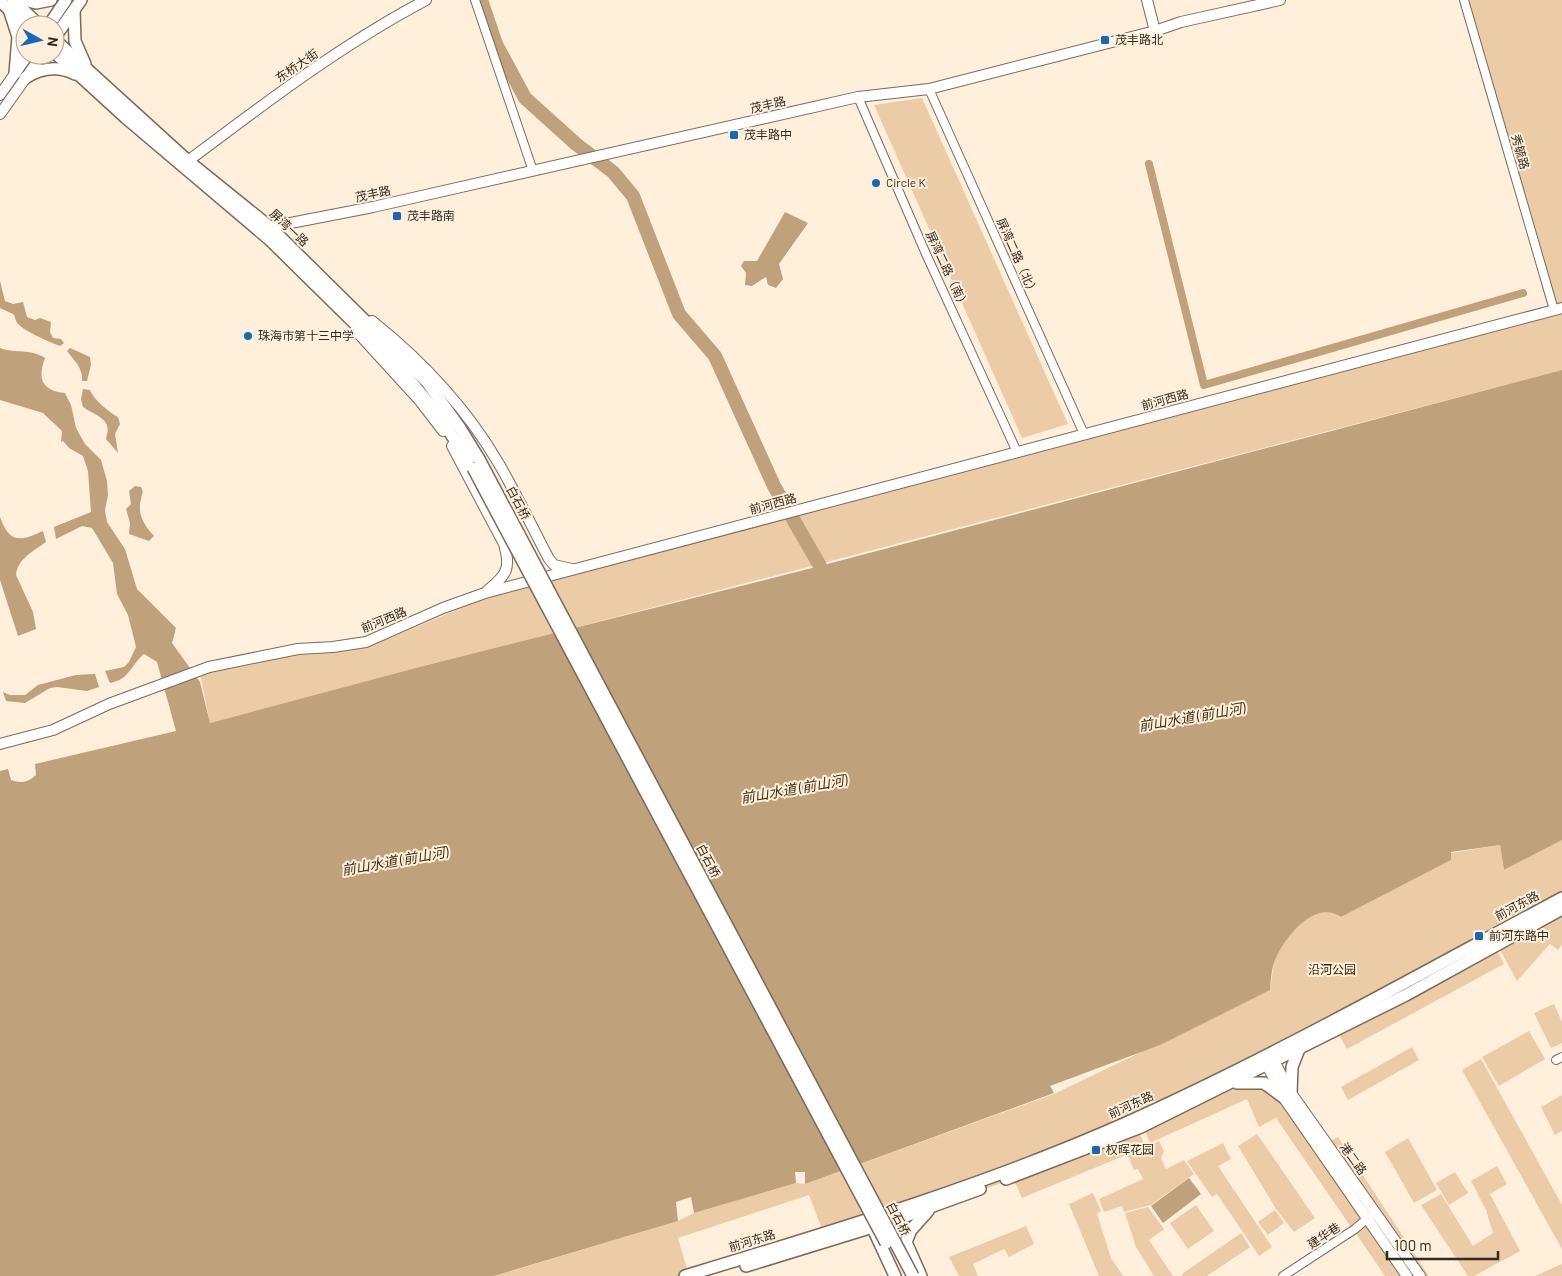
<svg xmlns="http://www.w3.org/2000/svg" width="1562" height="1276" font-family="Barlow,'Noto Sans SC',sans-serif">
<rect width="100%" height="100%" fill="#ffefdb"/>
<g fill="#eccca6">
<polygon points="1467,0 1562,0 1562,307 1556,308"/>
<polygon points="922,98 1068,424 1022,438 874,105"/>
<polygon points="1562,311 1562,370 210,723 200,674 297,655 357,649 383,641 485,598 576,572"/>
<path d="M1562 840V909L1140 1126 999 1184 826 1240 809 1195 678 1238 689 1276H495L678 1221 694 1213 796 1183 805 1184 1054 1094 1270 990C1272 982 1272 972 1274 963 1282 939 1314 898 1341 917L1451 860V853L1500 845 1504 870Z"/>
<polygon points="1562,912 1562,945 1558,950 1550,944 1517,981 1498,946"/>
<polygon points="1495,947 1504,964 1347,1049 1337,1031"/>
<polygon points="1554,1004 1562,1022 1562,1043 1551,1048 1534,1013"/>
<polygon points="1529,1031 1545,1059 1499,1086 1482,1057"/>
<polygon points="1412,1047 1419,1060 1348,1100 1341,1087"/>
<polygon points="1481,1059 1562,1205 1562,1249 1462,1070"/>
<polygon points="1258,1072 1263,1080 1277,1072 1372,1212 1351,1227 1276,1118 1259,1127 1247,1099 1150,1143 1144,1128"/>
<polygon points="1562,1095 1562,1131 1555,1135 1541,1107"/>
<polygon points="1139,1130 1145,1147 1022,1198 1015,1182"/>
<polygon points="1257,1134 1315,1218 1294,1232 1276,1209 1238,1146"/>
<polygon points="1338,1137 1429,1276 1416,1276 1328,1142"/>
<polygon points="1408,1138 1437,1190 1414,1203 1385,1152"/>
<polygon points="1159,1141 1164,1151 1161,1158 1166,1169 1184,1160 1194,1174 1151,1205 1124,1212 1122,1206 1104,1212 1099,1199 1143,1179 1138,1169 1134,1170 1128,1156"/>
<polygon points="1223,1143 1231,1159 1218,1166 1272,1247 1259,1256 1217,1194 1212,1197 1187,1161"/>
<polygon points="1497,1166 1507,1184 1490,1194 1520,1251 1474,1276 1468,1276 1421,1205 1441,1194 1473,1246 1493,1233 1486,1210 1471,1181"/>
<polygon points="1455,1172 1468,1193 1449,1205 1436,1183"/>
<polygon points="1093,1193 1101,1211 1097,1214 1111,1258 1123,1276 1099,1276 1069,1204"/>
<polygon points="1196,1205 1214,1231 1188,1249 1170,1223"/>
<polygon points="1148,1207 1164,1229 1149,1240 1173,1276 1154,1276 1136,1247 1125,1213"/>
<polygon points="1275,1210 1284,1223 1268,1235 1258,1222"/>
<polygon points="1374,1218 1412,1276 1385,1276 1355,1232"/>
<polygon points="1026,1226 1034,1244 1009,1257 1004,1249 973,1264 978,1276 959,1276 949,1257"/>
<polygon points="1241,1233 1250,1247 1207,1276 1183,1276 1182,1274"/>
<polygon points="1562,1264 1562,1276 1535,1276"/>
</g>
<g fill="#bfa17b">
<polygon points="785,212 808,223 779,264 783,279 776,288 768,285 766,277 752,286 745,285 746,273 741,266 744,261 757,261"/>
<path d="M0 281 5 301 13 304 23 302 27 317 35 320 40 318 51 322 50 332 53 338 61 339 64 343 60 346C50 342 20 330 16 321 15 318 15 316 13 314L0 308Z"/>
<path d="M0 348C16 354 30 348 45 358 37 379 42 391 65 393L71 405 76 428 85 444 101 460 107 481 108 495 105 510 107 522 125 549 137 589 176 628 172 643 200 682 210 723 416 668 820 566 1562 370V840L1504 870 1500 845 1451 852V860L1341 917C1314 898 1282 940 1274 963 1271 971 1271 982 1270 990L1160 1045 1050 1086 1054 1093 805 1184V1172H795L796 1183 694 1213 691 1197 676 1202 678 1221 494 1276H0V771L8 769 11 780C22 784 28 782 36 775L35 764 176 731 157 662 144 654C131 665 129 680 110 683L105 671 124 667 129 662 136 647 128 615 117 594 113 563 92 528 82 526 56 539 54 527 91 512 88 471 83 456 69 448 63 441 61 442 62 431 43 413 0 400Z"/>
<path d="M70 348 90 357 91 365 87 381H82C84 370 74 360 67 351Z"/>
<path d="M83 389 90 390C93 399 110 413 118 417L120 424 115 434 118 453 106 439C113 418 97 417 83 407L81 399Z"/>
<path d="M135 486 141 487C144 493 142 493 141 499 137 514 144 525 154 536L149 541 129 534 130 523 126 509 131 504 129 491Z"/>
<path d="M0 517C9 543 20 542 43 531L46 542C35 550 17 559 16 575L33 612 36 629 18 636 0 580Z"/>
<polygon points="95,674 99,687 87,691 57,687 50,688 25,703 6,701 3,692 10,695 25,695 38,685 76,675"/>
<polygon points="1189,1178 1201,1194 1163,1223 1151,1206"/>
</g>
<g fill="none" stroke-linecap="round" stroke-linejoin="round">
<polyline stroke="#bfa17b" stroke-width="8" points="1149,164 1204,385 1523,293"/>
<polyline stroke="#bfa17b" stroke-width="14" points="481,0 496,44 525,98 576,144 613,172 633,196 679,314 715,356 774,486 820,566"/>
<g stroke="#7c6a55" stroke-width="10">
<g id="minor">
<polyline points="475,0 533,171"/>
<polyline points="1464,0 1554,310"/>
<polyline points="929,89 1084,434"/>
<polyline points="858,97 926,254 1017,452"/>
<polyline points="1556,1060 1562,1057"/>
<polyline points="1283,1276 1355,1229 1370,1216"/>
</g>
</g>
<g stroke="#7c6a55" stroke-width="12">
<g id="tertiary">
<polyline points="1147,0 1155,31"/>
<polyline points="0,95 28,55"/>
<polyline points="0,114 42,55"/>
<path d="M188 161C265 103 341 45 426 0"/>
<polyline points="266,230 270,227 373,207 858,97 929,89 1155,31 1181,22 1280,0"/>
<path d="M372 321C421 360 467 409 499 464 517 495 532 527 549 559L554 565 572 569"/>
<polyline points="356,331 420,401 443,431"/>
<path d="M452 446 504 544C511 568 507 575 488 590"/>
<polyline points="0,744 53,730 109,704 209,667 298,649 333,647 366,642 443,608 485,593 1562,308"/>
<polyline points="1271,1055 1291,1093 1420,1276"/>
<polyline points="1264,1059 1283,1097 1407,1276"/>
</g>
</g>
<g stroke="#7c6a55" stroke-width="14">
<g id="secondary">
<polyline points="13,0 39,25"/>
<polyline points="23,0 36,3 51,0"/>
<polyline points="0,1 25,25"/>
<polyline points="9,9 18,37 15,73"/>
<polyline points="74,10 75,41 85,64"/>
<polyline points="49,25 66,0"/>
<polyline points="55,37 81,0"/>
<polyline points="55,40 188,161 270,227 427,382 460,428 479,459"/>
<polyline points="55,53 126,118 270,240 397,365 438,414 473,468"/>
<path d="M25 78C41 68 57 65 75 74"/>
<polyline points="1237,1083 1264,1083 1283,1097"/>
<polyline points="1291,1093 1292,1067 1299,1049"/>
<polyline points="1006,1179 1141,1127 1406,995 1562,909"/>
<polyline points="875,1233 895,1276"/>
<polyline points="746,1266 889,1222 980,1189"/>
<path d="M685 1276C833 1231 984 1186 1126 1123 1275 1056 1418 975 1562 898"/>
<polyline points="921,1276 906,1242 911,1230 928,1211"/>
</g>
</g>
<use href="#minor" stroke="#fff" stroke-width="8"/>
<use href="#tertiary" stroke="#fff" stroke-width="10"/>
<use href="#secondary" stroke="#fff" stroke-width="11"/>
<g stroke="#7c6a55" stroke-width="14" stroke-linecap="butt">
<g id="secondary-bridge">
<polyline points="479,459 913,1276"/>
<polyline points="473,468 886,1243"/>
</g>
</g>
<use href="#secondary-bridge" stroke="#fff" stroke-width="11"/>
</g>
<g fill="#1768b6" stroke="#ffefdb" stroke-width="2">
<rect x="1100" y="35" width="10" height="10" rx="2.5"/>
<rect x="729" y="130" width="10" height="10" rx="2.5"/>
<circle cx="876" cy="183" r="5"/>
<rect x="392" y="211" width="10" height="10" rx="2.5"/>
<circle cx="248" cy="336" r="5"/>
<rect x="1474" y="931" width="10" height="10" rx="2.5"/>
<rect x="1091" y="1145" width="10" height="10" rx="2.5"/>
</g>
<g text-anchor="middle" stroke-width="4" stroke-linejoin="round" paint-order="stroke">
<g font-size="12" fill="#332b22" stroke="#ffefdb" text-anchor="start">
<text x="1115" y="44">茂丰路北</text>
<text x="744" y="139">茂丰路中</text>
<text x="886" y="187">Circle K</text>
<text x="407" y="220">茂丰路南</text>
<text x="258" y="340">珠海市第十三中学</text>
<text x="1489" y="940">前河东路中</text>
<text x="1106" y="1154">权晖花园</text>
</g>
<g font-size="12" fill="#332b22" stroke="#ffefdb">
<text transform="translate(297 66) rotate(-34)" y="4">东桥大街</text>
<text transform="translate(768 105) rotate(-13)" y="4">茂丰路</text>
<text transform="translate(1520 152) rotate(74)" y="4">秀毓路</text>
<text transform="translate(373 194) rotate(-12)" y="4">茂丰路</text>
<text transform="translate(289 228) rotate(43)" y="4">屏湾一路</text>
<text transform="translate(1017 257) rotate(66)" y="4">屏湾二路（北）</text>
<text transform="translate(947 270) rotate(65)" y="4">屏湾二路（南）</text>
<text transform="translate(1165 400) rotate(-15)" y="4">前河西路</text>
<text transform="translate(518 503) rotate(62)" y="4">白石桥</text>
<text transform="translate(773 504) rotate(-15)" y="4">前河西路</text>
<text transform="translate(384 620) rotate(-22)" y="4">前河西路</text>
<text transform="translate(708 861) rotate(62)" y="4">白石桥</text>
<text transform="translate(1517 906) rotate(-28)" y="4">前河东路</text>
<text transform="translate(1131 1105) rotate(-24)" y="4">前河东路</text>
<text transform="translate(1353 1159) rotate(54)" y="4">港二路</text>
<text transform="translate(898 1219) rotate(62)" y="4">白石桥</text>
<text transform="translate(1324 1236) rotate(-33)" y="4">建华巷</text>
<text transform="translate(752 1241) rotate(-17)" y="4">前河东路</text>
</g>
<g font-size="12" fill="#3c2605" stroke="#ffefdb">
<text x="1332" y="974">沿河公园</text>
</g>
<g font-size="14" font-style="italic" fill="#432d0d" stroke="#ffefdb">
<text transform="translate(1192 717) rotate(-10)" y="5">前山水道 (前山河)</text>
<text transform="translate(794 789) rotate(-10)" y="5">前山水道 (前山河)</text>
<text transform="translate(395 861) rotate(-10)" y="5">前山水道 (前山河)</text>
</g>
</g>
<g transform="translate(40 40) rotate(98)"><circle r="24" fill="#ffefdb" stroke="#ada191"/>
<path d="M0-4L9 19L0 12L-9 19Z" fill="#1768b6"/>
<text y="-8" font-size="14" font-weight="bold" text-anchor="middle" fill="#332b22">N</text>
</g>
<path d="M1387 1251v8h111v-8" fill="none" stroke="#332b22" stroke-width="2.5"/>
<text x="1394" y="1251" font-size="15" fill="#332b22" stroke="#ffefdb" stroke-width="4" paint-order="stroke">100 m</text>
</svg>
